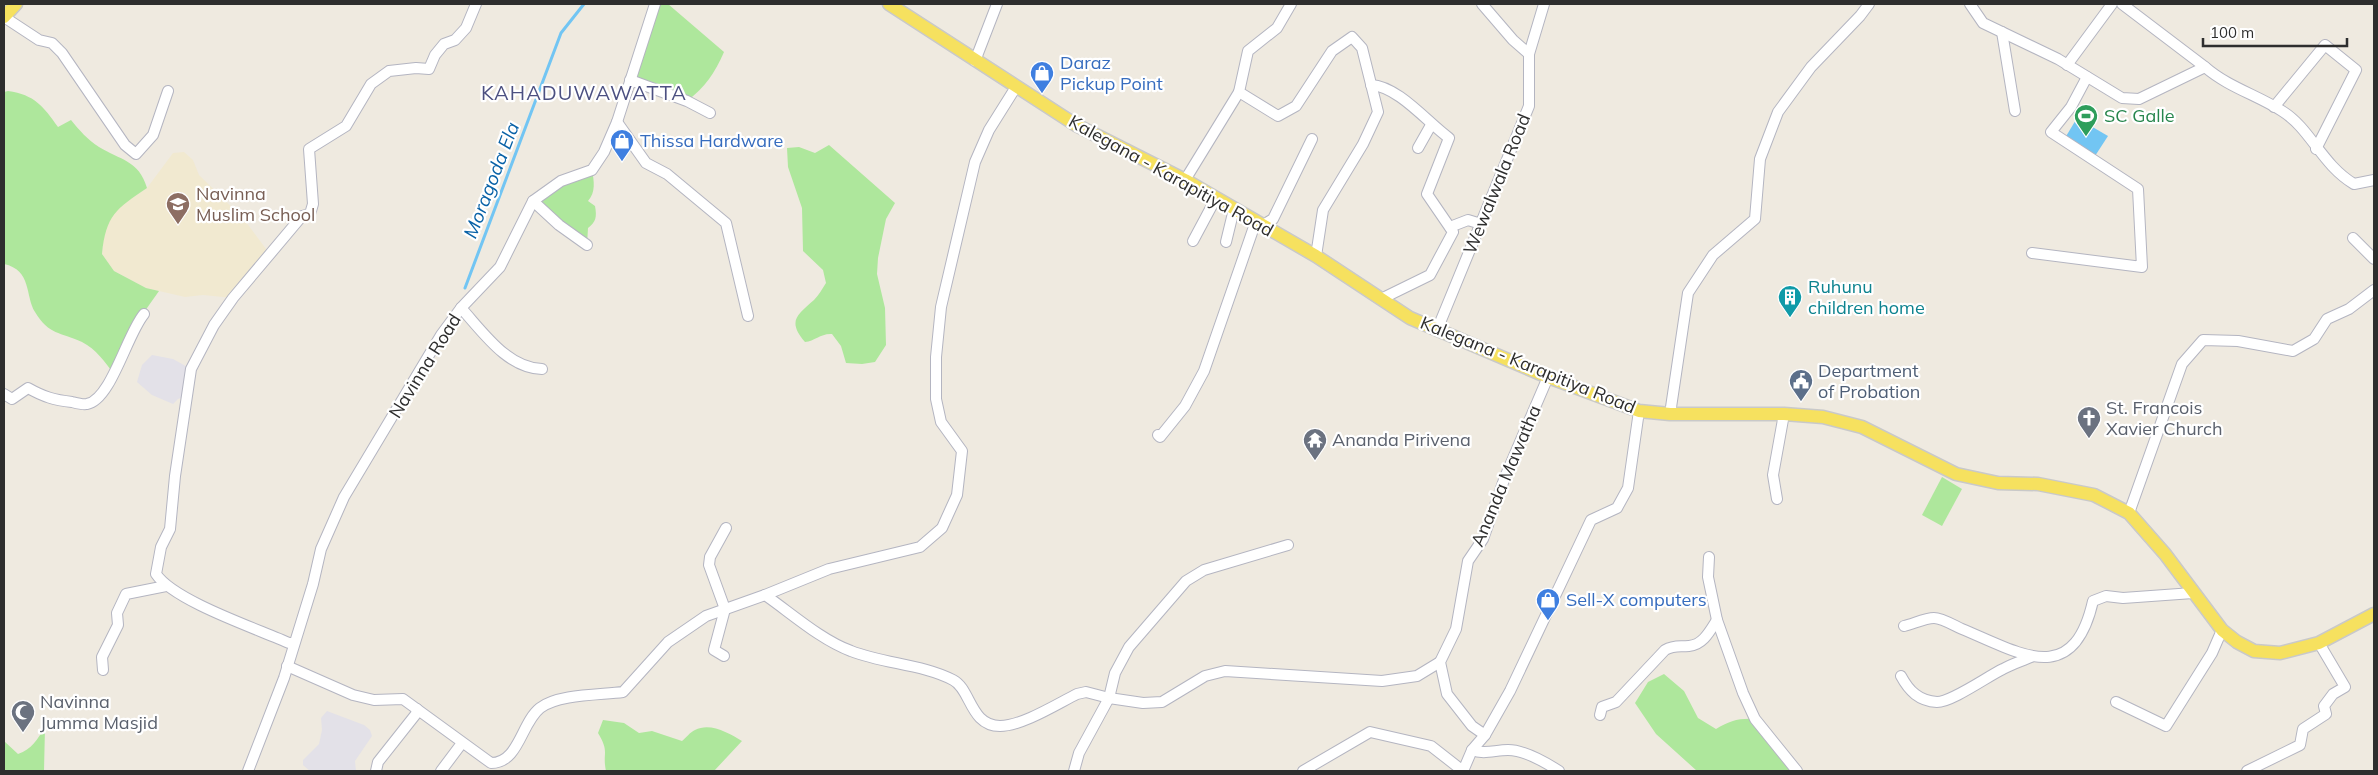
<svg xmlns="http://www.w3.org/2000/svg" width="2378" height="775" font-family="Mulish,sans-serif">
<rect width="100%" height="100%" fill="#efeae0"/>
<g fill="#e3e1e8">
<polygon points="152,355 173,359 191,369 186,396 178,399 173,404 152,395 137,382 142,365"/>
<polygon points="327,711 364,725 370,730 372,736 355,761 356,771 310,771 303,765 303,760 319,744 322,730 321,718"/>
</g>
<polygon fill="#f1e9d0" points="184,152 193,160 199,175 243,218 269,253 233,298 203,295 185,297 146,288 114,271 102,254 104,231 117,208 147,188 173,153"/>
<g fill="#aee79c">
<path d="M655 4H668L724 52C715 73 705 87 687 101L631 80Z"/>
<path d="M8 91C35 95 43 106 58 127L71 120C79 130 88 140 99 147 120 160 139 160 147 188 116 209 106 215 102 254L114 271 146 288 159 291 135 325 114 374C105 362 96 349 82 342 60 332 49 335 35 312 25 296 32 270 4 264V92Z"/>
<path d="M829 145 895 203 886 219 878 258 877 274 885 308 886 345 875 362 862 364 846 363 841 346 832 334C821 333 815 341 805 342 787 321 797 315 814 300 819 295 822 289 826 283L823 270 803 251 802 208 788 167 787 148 799 147 815 153Z"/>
<path d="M592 170C594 181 596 192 588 201L595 206C597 217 596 222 588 228L587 245 533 201Z"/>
<polygon points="1942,477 1962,489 1942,526 1922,515"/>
<path d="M1664 674 1684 691 1698 718 1716 729C1729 721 1739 718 1755 719L1797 771H1697L1656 734 1635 703 1648 682Z"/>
<path d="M603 720 624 723 639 733 652 731 682 741C686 738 690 732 695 730 710 722 729 733 742 741L714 771H606C602 752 610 753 598 733Z"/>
<path d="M45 727 44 771H4V741L18 754C32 749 37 740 45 727Z"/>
</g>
<polygon fill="#72c5f3" points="2077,118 2108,136 2095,156 2065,138"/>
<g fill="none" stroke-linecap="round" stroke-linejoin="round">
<polyline stroke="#72c5f3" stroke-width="3" points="465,288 561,33 584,4"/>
<g stroke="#b4b5c1" stroke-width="12">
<g id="minor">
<polyline points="1291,4 1277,28 1248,51 1239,92 1278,116 1296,106 1332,51 1352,37 1362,48 1378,112 1363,144 1323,210 1316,256"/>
<polyline points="1482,4 1513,40 1529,54"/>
<path d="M1970 4 1983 23 2058 59 2122 98 2139 99 2205 67C2228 87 2257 95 2282 111 2311 129 2321 164 2354 184L2374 180"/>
<polyline points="2122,4 2205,67"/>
<polyline points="4,17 39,40 52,43 62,53 125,145 136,154 153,135 168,91"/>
<polyline points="2002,32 2015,111"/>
<polyline points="975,61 997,4"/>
<polyline points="2067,65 2112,4"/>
<polyline points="630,80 687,101 710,113"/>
<path d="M1371 85C1398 86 1428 123 1449 138L1427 194 1453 232 1430 275 1381 299"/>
<polyline points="2274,107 2325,45 2356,70 2316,149"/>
<polyline points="617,122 646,163 667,174 726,223 748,316"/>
<polyline points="1418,148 1431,125"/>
<polyline points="1185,180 1239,92"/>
<polyline points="533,201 559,225 587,245"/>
<polyline points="1263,225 1273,219 1312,139"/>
<polyline points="1450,227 1468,220 1481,224"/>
<polyline points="2353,238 2374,259"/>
<polyline points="1193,241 1216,198"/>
<polyline points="1226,242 1234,209"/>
<polyline points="2032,253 2142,267 2138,189 2051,132 2071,107 2087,77"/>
<path d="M461 308C483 332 507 368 542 369"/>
<polyline points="1437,330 1529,106 1529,54 1544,4"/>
<path d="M4 394 12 399 28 388C44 397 54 400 72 402 76 403 83 405 87 404 111 400 127 334 144 314"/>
<polyline points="1670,414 1688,293 1713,255 1755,219 1760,159 1778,112 1811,67 1860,16 1869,4"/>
<polyline points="1158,435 1160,437 1185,406 1204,371 1256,221"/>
<polyline points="1777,499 1773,475 1784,414"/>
<polyline points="2129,513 2182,364 2203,340 2238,341 2293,351 2314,339 2327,319 2349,309 2374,290"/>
<polyline points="1709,557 1708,577 1717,620 1743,693 1755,719 1797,771"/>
<polyline points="765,595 829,569 920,547 942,528 957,495 962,451 941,422 936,399 936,357 941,307 975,162 989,130 1016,87"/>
<path d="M1904 626C1913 624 1925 618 1934 618 1942 618 1955 626 1962 629 2020 653 2073 689 2093 601L2106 596 2123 598 2193 593"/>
<path d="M294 643H289C258 629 174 601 156 574L161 547 170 529 175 476 191 369 214 325 233 298 302 216 310 214 313 204 309 149 346 126 371 84 389 71 416 68 429 69 435 55 444 44 455 40 466 28 476 4"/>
<polyline points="724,656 714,650 725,609 709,565 710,557 726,528"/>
<path d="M287 666 353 695 374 700 403 699 491 763C519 763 521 723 540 708 558 694 600 695 623 692L668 642 706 616 765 595C791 613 821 640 851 651 884 664 922 664 953 680 971 689 970 726 1000 726 1022 726 1057 704 1077 694L1086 692 1109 698 1143 703 1162 702 1205 676 1225 671 1382 681 1417 676 1440 662"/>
<polyline points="103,670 102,657 118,625 117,613 126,594 166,586"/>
<path d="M1901 676C1909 691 1919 701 1937 702 1952 702 1988 676 2003 669 2012 664 2022 661 2031 657"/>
<polyline points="2116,702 2166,726 2212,653 2222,630"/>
<path d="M1600 715 1602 707 1616 702 1665 650C1674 645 1679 647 1689 646 1703 645 1710 631 1717 620"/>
<polyline points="1485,735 1472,726 1447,694 1440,662 1456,629 1468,561 1483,539 1505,477 1548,377"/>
<path d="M1472 750C1484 755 1495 750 1508 750 1525 750 1545 762 1559 771"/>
<polyline points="248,771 284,678 313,584 321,549 344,497 441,335 461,308 500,267 533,201 561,181 592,170 604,152 617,122 655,4"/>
<polyline points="376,771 378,762 416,714 417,709"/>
<polyline points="441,771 462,743"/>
<polyline points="1074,771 1079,753 1109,698 1115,673 1129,647 1186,581 1204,570 1288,545"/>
<polyline points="1303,771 1370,732 1431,746 1463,771"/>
<polyline points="1463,771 1472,750 1485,735 1510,691 1591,520 1617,508 1628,488 1639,411"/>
<polyline points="2247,771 2300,745 2303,729 2326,714 2324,706 2333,694 2345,687 2319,643"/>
</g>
</g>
<g stroke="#c9c9c9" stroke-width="15">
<g id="major">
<polyline points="889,4 1076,125 1185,180 1316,256 1410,318 1548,377 1639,411 1670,414 1784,414 1823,417 1862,427 1956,474 1998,483 2038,484 2094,495 2129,513 2165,554 2222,630 2237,642 2254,651 2280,653 2319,643 2374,614"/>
<polyline points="4,17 16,4"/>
</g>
</g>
<use href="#minor" stroke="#fff" stroke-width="10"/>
<use href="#major" stroke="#f6e15f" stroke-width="12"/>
</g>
<defs>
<g id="shop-pin" transform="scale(1.25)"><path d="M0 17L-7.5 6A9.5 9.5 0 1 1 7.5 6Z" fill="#3f7fe0" stroke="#fff"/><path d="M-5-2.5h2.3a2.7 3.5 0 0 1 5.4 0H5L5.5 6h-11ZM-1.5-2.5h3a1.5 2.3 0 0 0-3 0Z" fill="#fff"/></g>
<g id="stadium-pin" transform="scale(1.25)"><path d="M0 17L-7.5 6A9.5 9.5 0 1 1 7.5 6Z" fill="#2e9e5b" stroke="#fff"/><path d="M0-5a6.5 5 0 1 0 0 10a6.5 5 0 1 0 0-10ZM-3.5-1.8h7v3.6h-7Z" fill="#fff"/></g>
<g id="school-pin" transform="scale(1.25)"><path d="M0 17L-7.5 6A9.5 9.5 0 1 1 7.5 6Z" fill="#8d6e63" stroke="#fff"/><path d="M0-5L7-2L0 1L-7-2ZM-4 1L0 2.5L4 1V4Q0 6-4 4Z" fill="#fff"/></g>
<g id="building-pin" transform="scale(1.25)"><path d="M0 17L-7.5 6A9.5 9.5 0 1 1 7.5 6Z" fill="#0f9aa8" stroke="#fff"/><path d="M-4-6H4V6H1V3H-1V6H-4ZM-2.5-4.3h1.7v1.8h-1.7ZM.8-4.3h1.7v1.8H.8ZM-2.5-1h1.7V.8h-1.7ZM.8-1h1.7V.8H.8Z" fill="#fff"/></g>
<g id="civic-pin" transform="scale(1.25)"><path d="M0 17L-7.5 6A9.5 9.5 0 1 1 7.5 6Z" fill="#5c6f8a" stroke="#fff"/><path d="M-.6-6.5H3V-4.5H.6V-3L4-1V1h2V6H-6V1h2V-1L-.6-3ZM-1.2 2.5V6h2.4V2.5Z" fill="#fff"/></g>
<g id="church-pin" transform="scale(1.25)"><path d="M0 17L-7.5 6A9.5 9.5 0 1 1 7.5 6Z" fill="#6b7280" stroke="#fff"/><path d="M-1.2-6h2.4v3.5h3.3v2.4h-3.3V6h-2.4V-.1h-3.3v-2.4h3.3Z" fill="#fff"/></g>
<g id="temple-pin" transform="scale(1.25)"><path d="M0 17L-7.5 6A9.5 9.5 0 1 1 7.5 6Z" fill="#6b7280" stroke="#fff"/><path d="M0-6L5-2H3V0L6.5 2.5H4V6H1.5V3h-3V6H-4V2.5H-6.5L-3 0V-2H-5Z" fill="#fff"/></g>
<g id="mosque-pin" transform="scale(1.25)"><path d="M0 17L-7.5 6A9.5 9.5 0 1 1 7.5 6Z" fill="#6b7280" stroke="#fff"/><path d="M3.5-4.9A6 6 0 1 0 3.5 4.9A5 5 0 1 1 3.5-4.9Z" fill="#fff"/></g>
</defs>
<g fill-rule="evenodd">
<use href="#shop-pin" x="1042" y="73"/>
<use href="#stadium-pin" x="2086" y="116"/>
<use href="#shop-pin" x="622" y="141"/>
<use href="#school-pin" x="178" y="204"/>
<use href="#building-pin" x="1790" y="297"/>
<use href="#civic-pin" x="1801" y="381"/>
<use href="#church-pin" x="2089" y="418"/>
<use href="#temple-pin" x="1315" y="440"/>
<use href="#shop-pin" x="1548" y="600"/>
<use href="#mosque-pin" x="23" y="712"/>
</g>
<g text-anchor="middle" stroke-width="4.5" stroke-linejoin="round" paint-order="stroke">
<g font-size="18" fill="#366cbe" stroke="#fff" text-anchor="start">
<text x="1060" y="69">Daraz<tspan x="1060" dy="21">Pickup Point</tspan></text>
<text x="640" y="147">Thissa Hardware</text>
<text x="1566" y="606">Sell-X computers</text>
</g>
<g font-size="18" fill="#27864d" stroke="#fff" text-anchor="start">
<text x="2104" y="122">SC Galle</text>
</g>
<g font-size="18" fill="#2e2e2e" stroke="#fff">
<text transform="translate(1171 176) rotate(29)" y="6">Kalegana - Karapitiya Road</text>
<text transform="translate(1497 184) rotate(-68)" y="6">Wewalwala Road</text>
<text transform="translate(1528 365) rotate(22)" y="6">Kalegana - Karapitiya Road</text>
<text transform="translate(425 366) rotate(-58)" y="6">Navinna Road</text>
<text transform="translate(1506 476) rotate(-67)" y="6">Ananda Mawatha</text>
</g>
<g font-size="18" fill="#785e54" stroke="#fff" text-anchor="start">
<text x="196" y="200">Navinna<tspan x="196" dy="21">Muslim School</tspan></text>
</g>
<g font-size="18" fill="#0d838f" stroke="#fff" text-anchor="start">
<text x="1808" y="293">Ruhunu<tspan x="1808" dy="21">children home</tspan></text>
</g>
<g font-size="18" fill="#4e5e75" stroke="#fff" text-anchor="start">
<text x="1818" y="377">Department<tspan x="1818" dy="21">of Probation</tspan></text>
</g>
<g font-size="18" fill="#5b616d" stroke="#fff" text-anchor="start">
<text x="2106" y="414">St. Francois<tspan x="2106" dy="21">Xavier Church</tspan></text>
<text x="1332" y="446">Ananda Pirivena</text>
<text x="40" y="708">Navinna<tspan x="40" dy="21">Jumma Masjid</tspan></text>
</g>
<g font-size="19" font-style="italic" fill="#0962a7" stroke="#fff">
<text transform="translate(491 180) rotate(-69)" y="7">Moragoda Ela</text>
</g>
<g font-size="20" letter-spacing="1" fill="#4c5081" stroke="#fff">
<text x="584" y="100">KAHADUWAWATTA</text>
</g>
</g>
<rect width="2378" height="775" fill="none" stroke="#2e2e2e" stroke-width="10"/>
<path d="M2203 38v8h144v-8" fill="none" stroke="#2e2e2e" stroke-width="2.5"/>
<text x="2210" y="38" font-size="15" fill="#2e2e2e" stroke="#ffffff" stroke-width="4" paint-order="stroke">100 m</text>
</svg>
